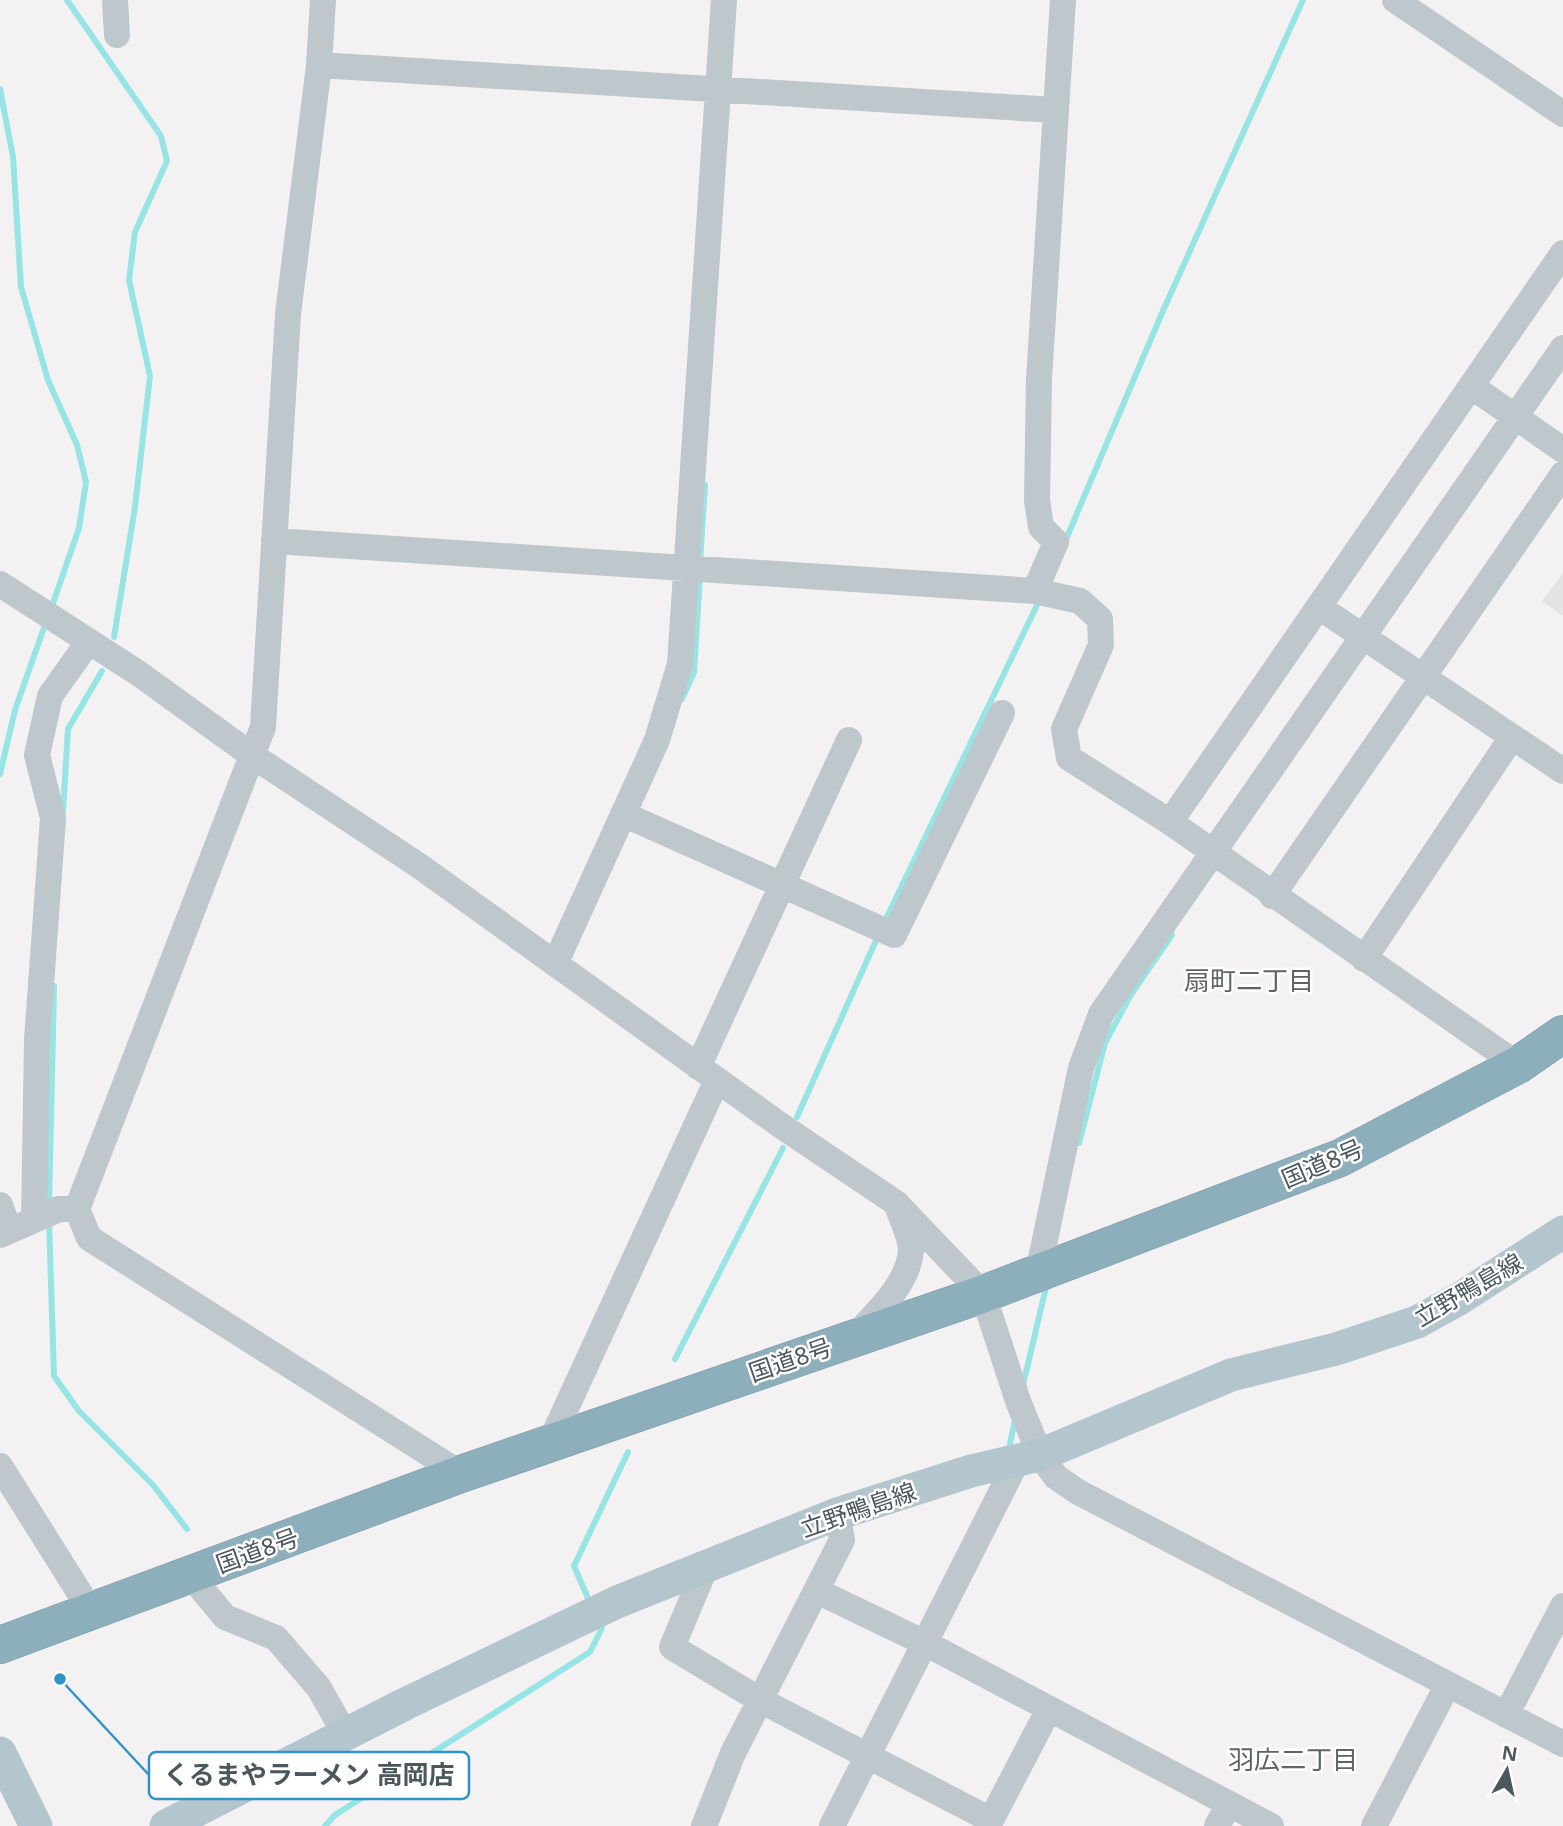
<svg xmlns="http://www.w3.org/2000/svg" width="1563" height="1826" font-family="'Noto Sans','Noto Sans JP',sans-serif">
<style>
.education{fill:#e4e2e3}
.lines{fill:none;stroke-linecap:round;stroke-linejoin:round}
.stream{stroke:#95e5e4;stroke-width:6}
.highway-casing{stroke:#7899a7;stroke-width:38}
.minor{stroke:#bec8cc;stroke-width:26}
.major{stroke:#b3c6cd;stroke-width:33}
.highway{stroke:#8daebb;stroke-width:37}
.labels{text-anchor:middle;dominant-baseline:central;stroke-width:5;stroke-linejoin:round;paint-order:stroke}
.street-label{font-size:24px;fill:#4a585d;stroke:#fff}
.neighbourhood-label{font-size:26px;fill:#5e6365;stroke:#fff}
.leader{fill:none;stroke:#2d94c8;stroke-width:2.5}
.callout-dot{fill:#2d94c8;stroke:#fff;stroke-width:2.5}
.callout{fill:#fff;stroke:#2d94c8;stroke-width:2.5}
.callout-label{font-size:26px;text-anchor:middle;font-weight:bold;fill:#4a585d}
</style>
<rect width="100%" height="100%" fill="#f3f1f1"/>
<path class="education" d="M1563 573V616L1542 601Z"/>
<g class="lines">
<path class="stream" d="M67 0 161 136 167 161 135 232 129 280 150 376 135 507 114 637
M0 89 13 157 21 287 48 380 77 445 86 482 79 528 51 609
M1064 544 1162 313 1303 0
M700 562 705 485
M682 699 694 672 700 576
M0 774 15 710 46 622
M63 811 68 729 102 671
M884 923 1040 599
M797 1117 878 936
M1079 1143 1105 1043 1130 996 1172 935
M49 1206 54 986
M49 1221 54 1376 79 1411 153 1485 187 1529
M675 1359 783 1148
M1023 1385 1047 1283
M1008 1453 1015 1420
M591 1605 574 1566 628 1452
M325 1826 335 1815 590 1652 602 1628 599 1621"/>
<g class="highway-casing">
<path id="highway" d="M0 1645 461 1474 983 1294 1340 1158 1518 1065 1563 1034"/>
</g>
<path class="minor" d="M115 0 117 35
M323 0 319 65 288 314 263 727 77 1209 89 1238 461 1474
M1395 0 1563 114
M319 65 1055 110
M1471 386 1563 450
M274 541 1035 591 1080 601 1100 619 1101 645 1064 729 1069 758 1170 822 1518 1065
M0 584 138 673 253 756 418 865 780 1125 896 1203 983 1294 1018 1401 1040 1455 1056 1477 1078 1492 1563 1744
M1035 591 1056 542 1041 527 1037 500 1039 379 1063 0
M1319 607 1563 771
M623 814 894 935 1002 713
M1170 822 1563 253
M1272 896 1563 474
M1364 959 1512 737
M555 964 657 740 680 664 724 0
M698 1067 849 740
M0 1205 9 1230
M34 1220 37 1040 53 818 37 755 50 696 89 641
M0 1235 59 1209H77
M1038 1273 1081 1068 1101 1014 1563 348
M854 1337C875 1314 909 1284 911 1250 911 1238 902 1220 898 1208
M550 1443 717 1080
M0 1466 91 1611
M707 1564 672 1647 760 1700 991 1820 1049 1709
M190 1575 225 1617 276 1638 319 1688 346 1736
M817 1591 925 1643 1271 1826
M1506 1715 1563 1606
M704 1826 733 1753 842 1540 837 1514
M832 1826 1016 1463
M1217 1826 1229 1804
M1374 1826 1447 1686"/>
<path class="major" d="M0 1753 36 1826
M166 1826 405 1704 617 1602 837 1514 971 1471 1040 1455 1231 1375 1336 1349 1417 1322 1459 1299 1563 1232"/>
<use href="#highway" class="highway"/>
</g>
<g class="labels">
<g class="street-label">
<text transform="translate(1322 1163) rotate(-23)">国道8号</text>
<text transform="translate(1468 1289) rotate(-30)">立野鴨島線</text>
<text transform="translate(790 1359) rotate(-19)">国道8号</text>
<text transform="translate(858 1509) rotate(-19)">立野鴨島線</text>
<text transform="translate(257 1550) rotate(-20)">国道8号</text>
</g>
<g class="neighbourhood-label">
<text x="1249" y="980">扇町二丁目</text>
<text x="1293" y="1759">羽広二丁目</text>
</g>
</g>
<path class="leader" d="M60 1679L149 1775"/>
<circle class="callout-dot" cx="60" cy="1679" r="7"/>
<rect class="callout" x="149" y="1752" width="320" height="47" rx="7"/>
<g class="callout-label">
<text x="309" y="1784">くるまやラーメン 高岡店</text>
</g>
<g transform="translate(1507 1770) rotate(9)" stroke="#ffffff" stroke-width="5" paint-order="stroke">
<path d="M0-5L12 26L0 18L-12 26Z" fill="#4a585d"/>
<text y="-10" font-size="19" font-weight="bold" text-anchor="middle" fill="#4a585d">N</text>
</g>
</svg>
